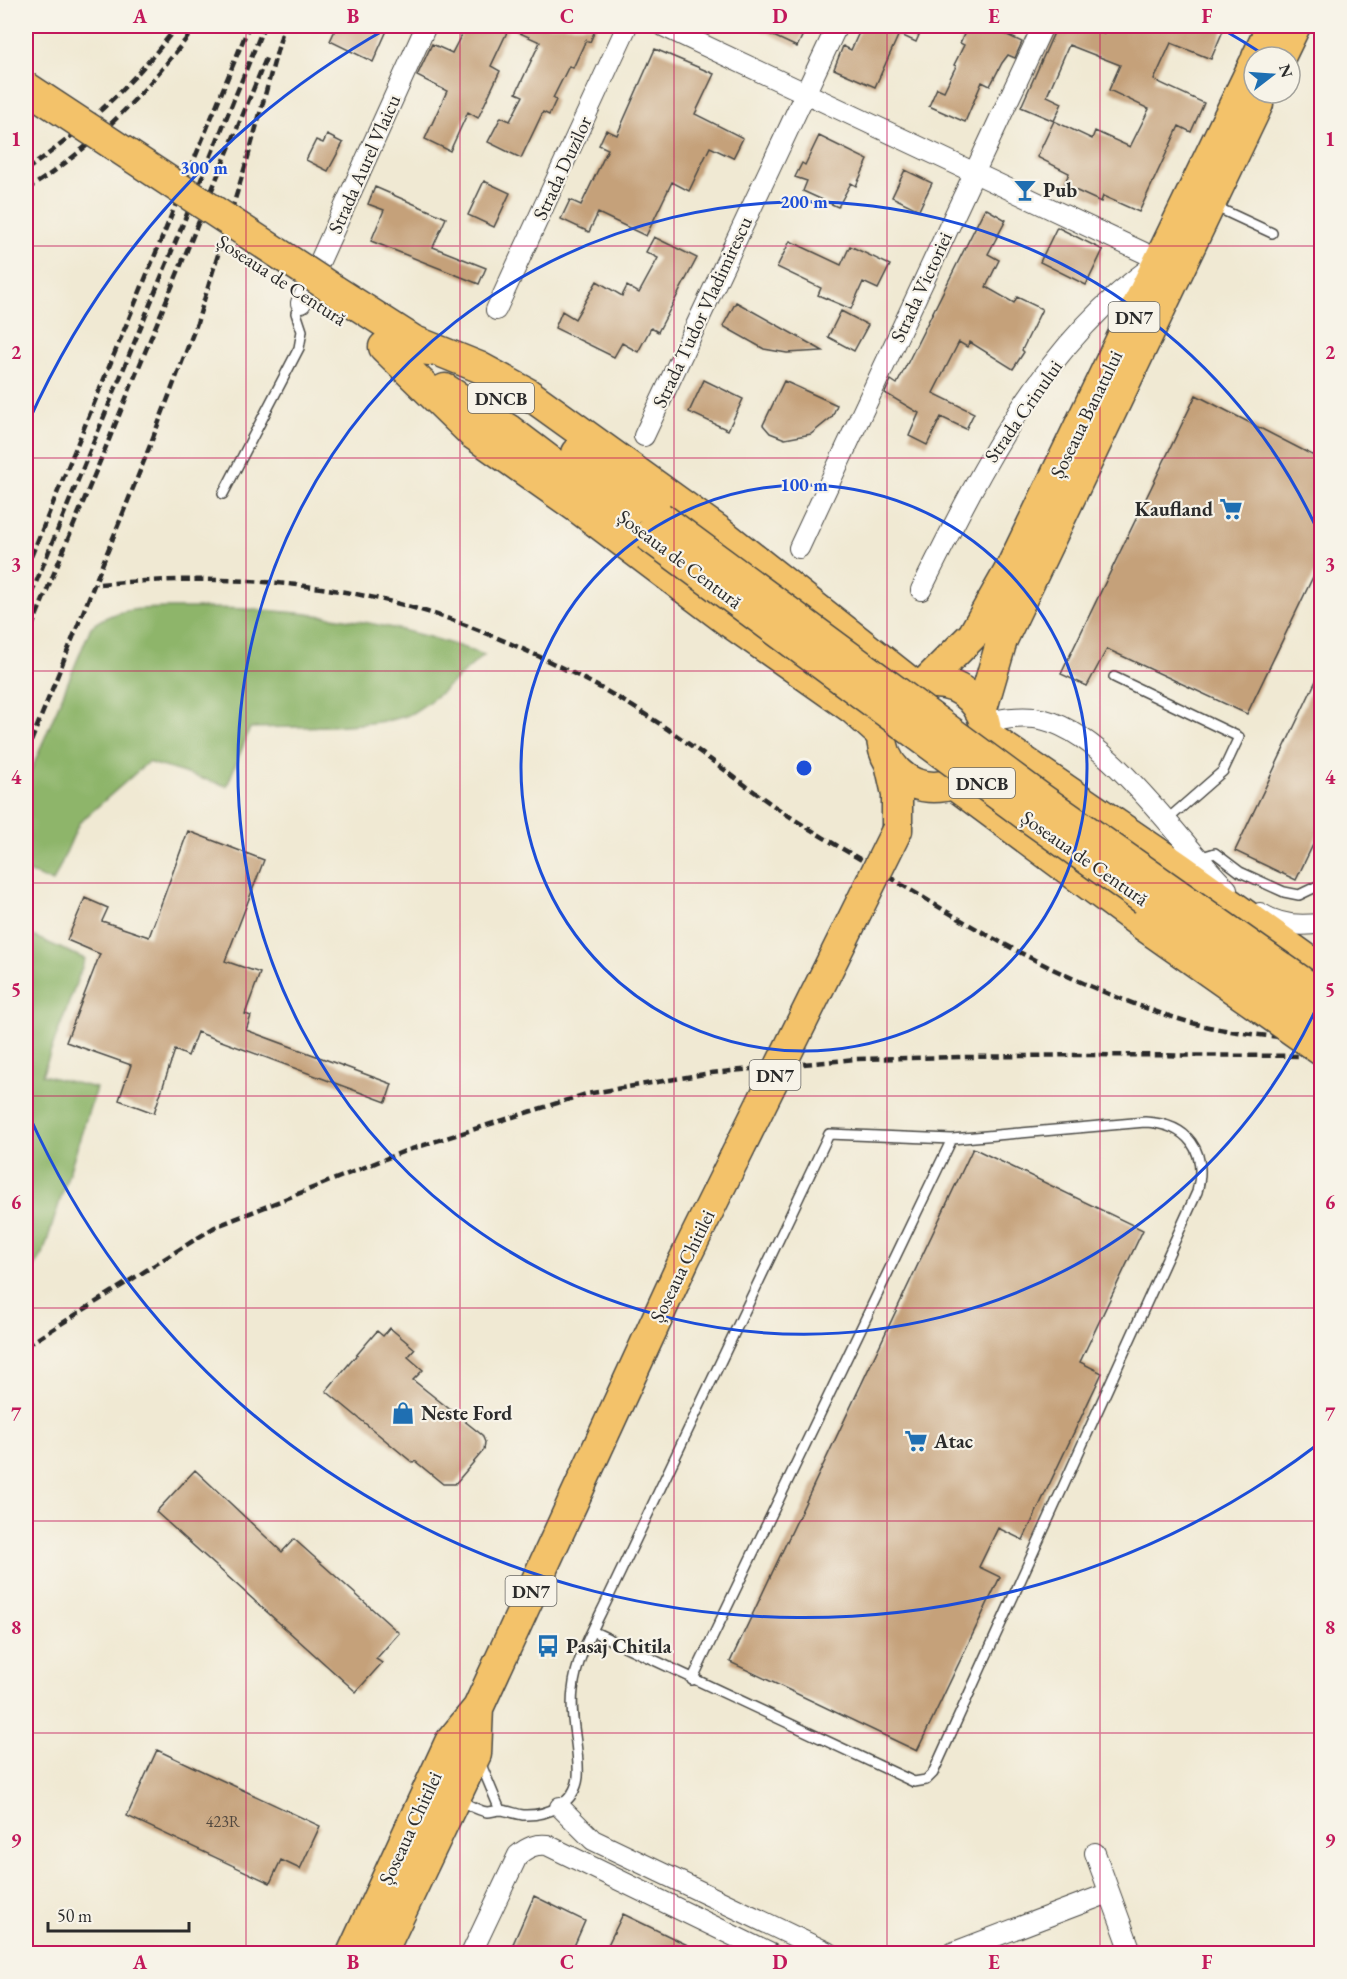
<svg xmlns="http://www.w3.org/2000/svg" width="1347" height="1979" font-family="'EB Garamond',serif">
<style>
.forest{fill:#8eb56a;stroke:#5c704a;stroke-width:1.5}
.building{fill:#c5a17a;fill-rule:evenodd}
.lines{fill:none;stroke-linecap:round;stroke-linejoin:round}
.lane-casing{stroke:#494844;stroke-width:12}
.street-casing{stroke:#494844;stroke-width:22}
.primary-casing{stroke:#494844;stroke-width:33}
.lane{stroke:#fff;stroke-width:9}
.street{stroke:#fff;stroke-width:20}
.primary{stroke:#f3c26a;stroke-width:30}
.rail{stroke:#2b2b2b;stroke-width:4.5;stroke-dasharray:9 4.5;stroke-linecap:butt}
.primary-bridge-casing{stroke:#494844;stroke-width:33;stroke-linecap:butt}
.primary-bridge{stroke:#f3c26a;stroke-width:30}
.grid{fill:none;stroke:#c2185b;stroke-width:1.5;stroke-opacity:0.55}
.ring{fill:none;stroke:#1d4ed8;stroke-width:3}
.labels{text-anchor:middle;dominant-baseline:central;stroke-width:4.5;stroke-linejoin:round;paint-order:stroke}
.number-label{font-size:16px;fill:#52483f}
.shield{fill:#f7f3e8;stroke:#686764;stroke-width:1.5}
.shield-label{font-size:18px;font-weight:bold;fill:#2b2b2b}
.street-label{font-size:20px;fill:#2b2b2b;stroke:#f7f3e8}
.poi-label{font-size:20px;font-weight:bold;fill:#2b2b2b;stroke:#f7f3e8;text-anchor:start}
.centre{fill:#1d4ed8;stroke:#f7f3e8;stroke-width:3}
.ring-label{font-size:18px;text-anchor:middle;font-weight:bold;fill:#1d4ed8;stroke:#f7f3e8;stroke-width:4.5;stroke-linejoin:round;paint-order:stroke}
.neatline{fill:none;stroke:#c2185b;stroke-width:2}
.grid-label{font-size:20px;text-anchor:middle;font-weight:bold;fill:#c2185b}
</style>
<rect width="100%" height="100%" fill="#f7f3e8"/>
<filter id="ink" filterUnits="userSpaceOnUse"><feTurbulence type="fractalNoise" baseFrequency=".0167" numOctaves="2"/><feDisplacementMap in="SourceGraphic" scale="12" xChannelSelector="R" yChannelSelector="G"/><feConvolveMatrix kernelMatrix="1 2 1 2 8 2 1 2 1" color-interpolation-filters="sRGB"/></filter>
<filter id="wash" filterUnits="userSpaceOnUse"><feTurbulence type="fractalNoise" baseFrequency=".008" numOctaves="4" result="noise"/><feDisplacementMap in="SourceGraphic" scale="24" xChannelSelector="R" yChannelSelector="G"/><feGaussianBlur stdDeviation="1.35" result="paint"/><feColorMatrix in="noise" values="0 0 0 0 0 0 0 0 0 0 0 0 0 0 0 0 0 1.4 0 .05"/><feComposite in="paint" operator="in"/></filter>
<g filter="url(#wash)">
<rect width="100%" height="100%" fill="#f0e9d3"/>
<path class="forest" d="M207 608C302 609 395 621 484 655 461 674 438 698 412 713 386 728 284 727 250 728L227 786 148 762 79 823 53 882 26 871V783L91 627C120 602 170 609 207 608Z
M26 933 85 959 42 1075 96 1088 43 1254 26 1280Z"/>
<g id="blocks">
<path class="building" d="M337 26H389L373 62 330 41Z
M466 26H597L590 42 586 40 573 68 569 66 553 98 556 100 549 115 543 112 521 158 488 142 501 117 510 121 523 96 516 93 540 42 509 28 491 66 500 71 478 118 468 112 450 151 425 139 447 91 417 76 432 44 452 53Z
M752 26H807L797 47Z
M862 26H923L916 42 899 34 875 87 834 69 843 46 851 50Z
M968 26H988L1022 42 1015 58 1008 55 1002 63 990 86 982 82 965 122 929 106 937 88 944 91 956 66 954 65 964 45 960 43Z
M1057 26H1086L1104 34 1108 26H1225L1211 59 1171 43 1154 80 1204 103 1191 132 1179 126 1139 212 1103 196 1101 202 1064 185 1069 173 1037 157 1054 121 1021 107ZM1069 45 1120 65 1109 90 1149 109 1130 147 1095 131 1092 139 1054 121 1062 103 1047 96Z
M655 49 714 74 695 114 743 138 733 158 710 147 689 191 672 182 646 236 598 213 589 232 561 219 570 200 581 205 608 149 599 145 606 130 617 135Z
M327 135 343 143 328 171 306 160 316 140 323 143Z
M819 136 868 160 856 186 851 183 838 207 803 191 807 181 795 177 802 163 805 165Z
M905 170 932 183 919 210 892 197Z
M484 181 510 193 494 227 468 215Z
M375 187 446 218 433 247 486 268 479 284 371 241 384 210 368 204Z
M985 208 1006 220 988 254 999 260 986 287 1014 303 1017 297 1042 309 1022 350 1024 352 1013 369 970 342 967 347 959 342 933 393 974 413 966 429 941 417 927 445 909 436 919 413 885 393 891 380 897 384Z
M1057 227 1103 250 1086 285 1040 262Z
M654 237 697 258 658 332 651 328 638 352 622 343 614 357 555 328 562 311 575 319 597 281 622 296 627 286 639 293 658 258 646 252Z
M790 241 841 265 850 246 890 265 878 289 863 282 851 309 818 295 821 288 777 267Z
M736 302 823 351 787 353 764 349 723 326Z
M841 311 868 325 854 351 828 337Z
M704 380 743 399 728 430 689 412Z
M784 381 837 405 832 417 811 434 785 439 770 433 763 425Z
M1196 395 1322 460V558L1247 714 1107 649 1087 686 1061 674Z
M1322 668V826L1296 880 1235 851Z
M188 831 264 860 225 961 260 973 245 1014 251 1016 246 1030 392 1084 386 1102 197 1032 188 1056 175 1050 154 1113 119 1100 131 1065 66 1042 100 954 67 940 85 898 108 908 102 921 149 937Z
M973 1148 1143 1230 1080 1362 1102 1373 1023 1540 998 1528 979 1567 1000 1577 917 1751 730 1662Z
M390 1328 415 1349 408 1357 423 1370 413 1380 482 1435 485 1442 484 1450 455 1484H443L415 1461 413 1463 326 1391 377 1331 383 1336Z
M195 1470 282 1552 294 1539 399 1633 376 1659 382 1663 356 1692 156 1512Z
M157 1750 320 1826 300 1869 281 1860 270 1883 127 1816Z
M534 1896 585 1921 571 1953H509Z
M623 1914 704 1953H604Z"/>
</g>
</g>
<g filter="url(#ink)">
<use href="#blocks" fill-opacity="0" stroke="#494844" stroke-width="1.5"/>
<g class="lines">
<g class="lane-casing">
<path id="lane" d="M1214 206 1272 233
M223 494 299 348 302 331 296 313 301 303
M1114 677 1239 737 1223 771 1168 819
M1199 858 1215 853 1240 872 1284 892 1299 895 1322 884
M692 1680 952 1139
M480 1762 500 1810
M458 1800C466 1803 478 1811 487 1812 492 1812 497 1810 501 1810 509 1811 516 1814 523 1815 547 1816 575 1804 578 1777 580 1748 569 1719 573 1690 576 1657 595 1626 609 1596L829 1134 952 1139 1145 1122C1188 1124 1208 1151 1197 1192L933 1773 926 1780 914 1782 592 1631"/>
</g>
<g class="street-casing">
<path id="street" d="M663 26 1170 265
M301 303 426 26
M496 310 627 26
M644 436 837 26
M799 548 1043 26
M921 590C980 472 1042 344 1154 265
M985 723C1002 719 1017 716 1035 718 1105 727 1178 842 1227 889
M1260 913C1279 925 1300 927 1322 923
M560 1807 593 1840 831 1954
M1095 1853 1132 1954
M471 1954 518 1855C528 1847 535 1844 547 1845L771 1954
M949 1954 1109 1893"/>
</g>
<g class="primary-casing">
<path id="primary" d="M1257 57 1272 26
M1280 57 1295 26
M334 290 428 350
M412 340 479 367 527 393 720 532 915 686
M384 347 473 434 578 508 728 621 853 709 882 735
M445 389 509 430 625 518
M576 453 660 517
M882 735a52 52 0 1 1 104 0a52 52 0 1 1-104 0Z
M925 683 973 635 1011 568 1254 64
M981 712 1002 640 1258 104
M986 735 1180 868 1322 970
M890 763 897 794V830
M953 784 1143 925
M352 1954 450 1742 478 1708 684 1260 734 1159
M381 1954 476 1754 478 1708"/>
</g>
<use href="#lane" class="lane"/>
<use href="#street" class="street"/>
<use href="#primary" class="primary"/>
<path class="rail" d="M26 170C84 130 135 82 177 26
M26 190C94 148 148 90 196 26
M26 569 249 26
M100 584C234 573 362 581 488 634 548 659 606 688 660 724 699 750 736 779 774 806 809 830 847 851 883 873 980 933 1078 990 1189 1022 1232 1034 1277 1037 1322 1040
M26 607 264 26
M26 641 267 56
M26 754 144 461 197 323 248 157 284 26
M26 1346 215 1227 405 1151 586 1094 711 1073 856 1059 1078 1055 1322 1056"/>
<g class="primary-bridge-casing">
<path id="primary-bridge" d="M26 87 334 290
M660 517 1042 799 1322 996
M647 535 1031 819 1322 1026
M1143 925 1322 1051
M734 1159 897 830"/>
</g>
<use href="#primary-bridge" class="primary-bridge"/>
</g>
</g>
<path class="grid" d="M246 26V1954M460 26V1954M674 26V1954M887 26V1954M1100 26V1954M26 246H1322M26 458H1322M26 671H1322M26 883H1322M26 1096H1322M26 1308H1322M26 1521H1322M26 1733H1322"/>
<g class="ring">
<circle cx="804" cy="768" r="283"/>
<path d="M1321 998A566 566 0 1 1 1321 538"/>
<path d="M1321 1442A849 849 0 0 1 28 1113M28 423A849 849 0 0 1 386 29M1222 29A849 849 0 0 1 1266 56"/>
</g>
<defs>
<g id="bar-bare" transform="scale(1.8)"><path d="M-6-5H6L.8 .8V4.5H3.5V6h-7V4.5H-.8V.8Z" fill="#1f6fb2" stroke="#f7f3e8" stroke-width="2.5" paint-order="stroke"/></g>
<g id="supermarket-bare" transform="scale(1.8)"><path d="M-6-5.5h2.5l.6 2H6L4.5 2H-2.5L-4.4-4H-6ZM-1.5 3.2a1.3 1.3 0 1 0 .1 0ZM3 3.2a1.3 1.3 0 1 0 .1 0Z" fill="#1f6fb2" stroke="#f7f3e8" stroke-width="2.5" paint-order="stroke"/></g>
<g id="shop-bare" transform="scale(1.8)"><path d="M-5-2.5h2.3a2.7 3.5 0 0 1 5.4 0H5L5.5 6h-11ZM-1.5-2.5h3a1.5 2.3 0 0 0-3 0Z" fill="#1f6fb2" stroke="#f7f3e8" stroke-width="2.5" paint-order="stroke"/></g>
<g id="bus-bare" transform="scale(1.8)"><path d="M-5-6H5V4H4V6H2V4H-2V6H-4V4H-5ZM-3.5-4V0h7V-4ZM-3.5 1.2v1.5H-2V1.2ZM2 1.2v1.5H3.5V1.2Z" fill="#1f6fb2" stroke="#f7f3e8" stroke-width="2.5" paint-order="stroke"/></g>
</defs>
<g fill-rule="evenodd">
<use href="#bar-bare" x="1025" y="190"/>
<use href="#supermarket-bare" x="1231" y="509"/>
<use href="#shop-bare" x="403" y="1413"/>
<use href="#supermarket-bare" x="916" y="1441"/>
<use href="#bus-bare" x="548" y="1646"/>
</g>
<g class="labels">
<g class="number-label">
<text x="223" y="1821">423R</text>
</g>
<g class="shield">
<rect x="1108.5" y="302" width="51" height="30" rx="4.5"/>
<rect x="468" y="383" width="66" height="30" rx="4.5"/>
<rect x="949" y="768" width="66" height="30" rx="4.5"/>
<rect x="749.5" y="1060" width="51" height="30" rx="4.5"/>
<rect x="505.5" y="1576" width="51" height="30" rx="4.5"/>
</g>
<g class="shield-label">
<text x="1134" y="317">DN7</text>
<text x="501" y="398">DNCB</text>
<text x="982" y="783">DNCB</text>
<text x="775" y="1075">DN7</text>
<text x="531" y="1591">DN7</text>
</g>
<g class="street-label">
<text transform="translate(364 164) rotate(-66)">Strada Aurel Vlaicu</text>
<text transform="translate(562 168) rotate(-65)">Strada Duzilor</text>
<text transform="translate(282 280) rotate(33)">Șoseaua de Centură</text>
<text transform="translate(921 287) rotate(-65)">Strada Victoriei</text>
<text transform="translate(702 312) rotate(-65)">Strada Tudor Vladimirescu</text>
<text transform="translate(1023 411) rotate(-55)">Strada Crinului</text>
<text transform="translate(1086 414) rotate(-64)">Șoseaua Banatului</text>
<text transform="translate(680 559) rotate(37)">Șoseaua de Centură</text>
<text transform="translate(1085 858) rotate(35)">Șoseaua de Centură</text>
<text transform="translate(682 1266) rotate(-64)">Șoseaua Chitilei</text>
<text transform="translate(410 1828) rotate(-65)">Șoseaua Chitilei</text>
</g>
<g class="poi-label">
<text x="1043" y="190">Pub</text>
<text x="1213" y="509" text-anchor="end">Kaufland</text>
<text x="421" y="1413">Neste Ford</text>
<text x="934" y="1441">Atac</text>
<text x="566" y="1646">Pasaj Chitila</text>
</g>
</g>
<circle cx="804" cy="768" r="9" class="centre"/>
<g class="ring-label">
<text x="204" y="174">300 m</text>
<text x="804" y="208">200 m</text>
<text x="804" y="491">100 m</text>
</g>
<rect width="1347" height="1979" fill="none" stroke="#f7f3e8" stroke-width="66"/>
<g transform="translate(1272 75) rotate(73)"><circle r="28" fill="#f7f3e8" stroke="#a5a39c" stroke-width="1.5"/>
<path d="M0-4.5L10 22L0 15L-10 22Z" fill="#1f6fb2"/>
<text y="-9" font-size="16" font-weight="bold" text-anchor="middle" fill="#2b2b2b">N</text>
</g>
<path d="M48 1922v9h141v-9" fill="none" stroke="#2b2b2b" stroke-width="3"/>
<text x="57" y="1922" font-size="18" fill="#2b2b2b" stroke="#f7f3e8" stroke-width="4.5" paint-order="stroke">50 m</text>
<rect x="33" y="33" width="1281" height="1913" class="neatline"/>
<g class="grid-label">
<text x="140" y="23">A</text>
<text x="353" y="23">B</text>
<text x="567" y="23">C</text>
<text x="780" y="23">D</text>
<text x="994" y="23">E</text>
<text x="1207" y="23">F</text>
<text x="16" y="146">1</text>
<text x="1330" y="146">1</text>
<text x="16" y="359">2</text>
<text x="1330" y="359">2</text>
<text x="16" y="571">3</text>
<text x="1330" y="571">3</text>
<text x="16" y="784">4</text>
<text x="1330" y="784">4</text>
<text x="16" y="996">5</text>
<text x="1330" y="996">5</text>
<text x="16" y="1209">6</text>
<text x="1330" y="1209">6</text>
<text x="16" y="1421">7</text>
<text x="1330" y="1421">7</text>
<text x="16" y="1634">8</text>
<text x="1330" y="1634">8</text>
<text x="16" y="1847">9</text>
<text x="1330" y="1847">9</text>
<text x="140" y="1969">A</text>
<text x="353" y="1969">B</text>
<text x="567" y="1969">C</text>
<text x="780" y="1969">D</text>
<text x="994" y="1969">E</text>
<text x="1207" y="1969">F</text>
</g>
</svg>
